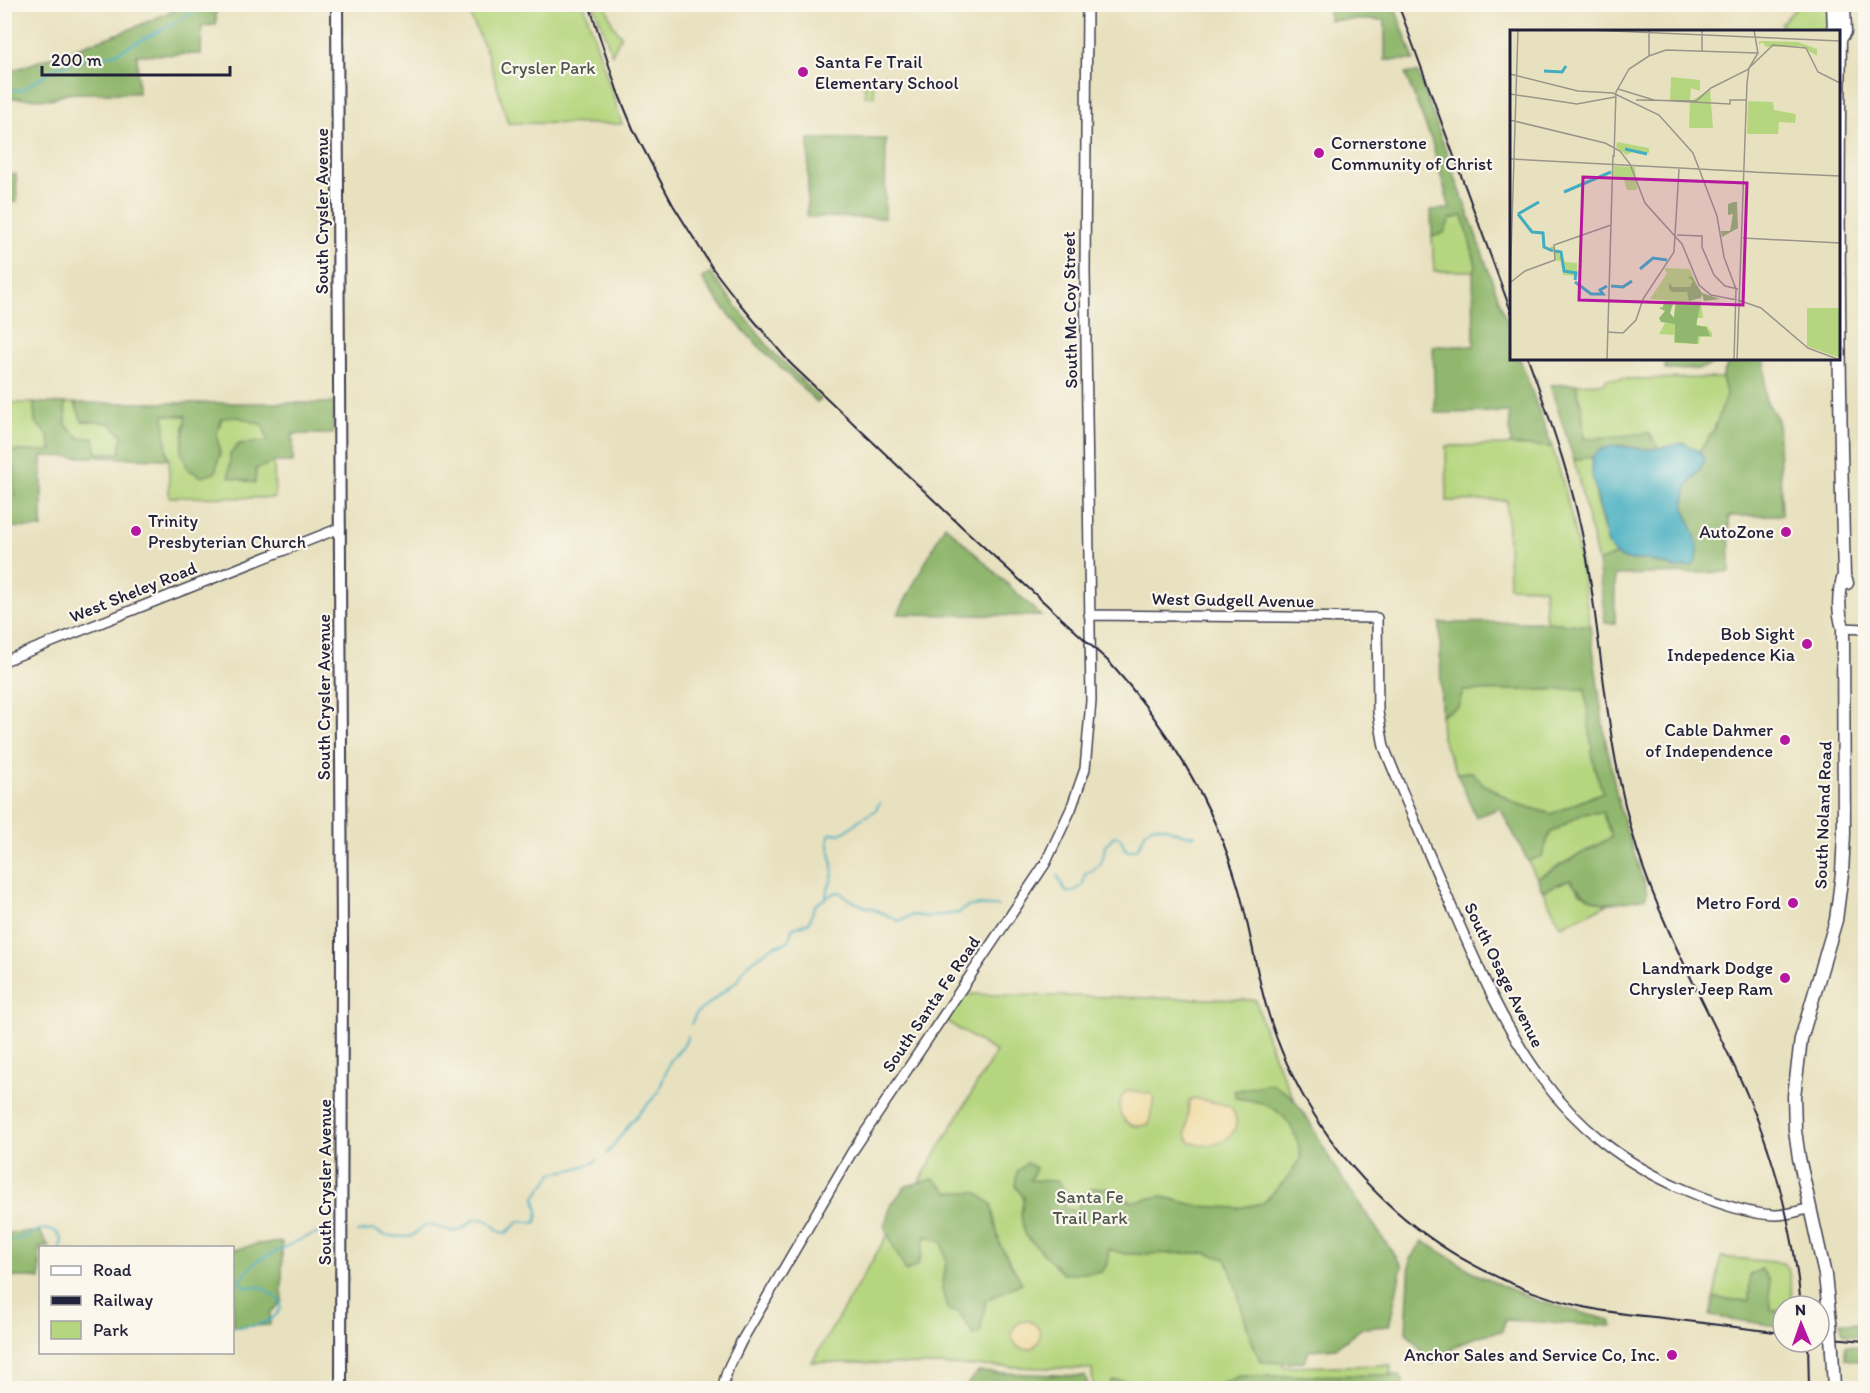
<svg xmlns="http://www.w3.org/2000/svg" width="1870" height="1393" font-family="Itim,sans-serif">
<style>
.green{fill:#b5d67e;stroke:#6c7c5c;stroke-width:1.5}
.forest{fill:#90b76d;stroke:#596c54;stroke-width:1.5}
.sand{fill:#eeda9e;stroke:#887e6c;stroke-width:1.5}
.water{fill:#42adc1;stroke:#32687e;stroke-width:1.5}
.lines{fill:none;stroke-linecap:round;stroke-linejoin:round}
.stream{stroke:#42adc1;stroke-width:2}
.tertiary-casing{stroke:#403f4f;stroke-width:12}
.secondary-casing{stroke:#403f4f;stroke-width:14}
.primary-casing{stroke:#403f4f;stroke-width:15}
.tertiary{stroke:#fff;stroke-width:9}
.secondary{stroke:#fff;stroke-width:10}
.primary{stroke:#fff;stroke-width:12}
.rail{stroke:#22223b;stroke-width:2}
.primary-bridge-casing{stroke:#403f4f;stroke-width:15;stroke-linecap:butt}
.primary-bridge{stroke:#fff;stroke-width:12}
.poi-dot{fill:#b5179e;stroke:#fbf7ec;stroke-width:2}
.labels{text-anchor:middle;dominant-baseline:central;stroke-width:4.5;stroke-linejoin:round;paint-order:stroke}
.poi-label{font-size:18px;fill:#22223b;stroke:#fbf7ec;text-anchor:end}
.park-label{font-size:18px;fill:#4e584f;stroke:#fbf7ec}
.street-label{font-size:18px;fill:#22223b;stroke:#fbf7ec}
.inset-river{fill:none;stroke:#42adc1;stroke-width:3}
.inset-road{fill:none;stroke:#99958a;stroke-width:1.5}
.view{fill:#b5179e;fill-opacity:0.15;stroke:#b5179e;stroke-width:3}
.inset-edge{fill:none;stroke:#22223b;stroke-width:3}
</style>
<rect width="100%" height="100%" fill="#fbf7ec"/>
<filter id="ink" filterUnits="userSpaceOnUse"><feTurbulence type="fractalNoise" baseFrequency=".0167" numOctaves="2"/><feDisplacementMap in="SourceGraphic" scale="12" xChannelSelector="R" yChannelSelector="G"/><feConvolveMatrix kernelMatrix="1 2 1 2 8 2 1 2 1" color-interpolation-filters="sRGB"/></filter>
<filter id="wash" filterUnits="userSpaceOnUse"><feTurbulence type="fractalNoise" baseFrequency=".008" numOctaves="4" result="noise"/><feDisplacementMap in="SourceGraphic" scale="24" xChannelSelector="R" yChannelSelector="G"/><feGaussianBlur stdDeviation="1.35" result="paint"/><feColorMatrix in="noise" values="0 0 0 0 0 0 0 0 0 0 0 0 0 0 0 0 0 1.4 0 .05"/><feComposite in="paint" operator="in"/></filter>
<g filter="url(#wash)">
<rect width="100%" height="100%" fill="#e8e1bf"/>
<path class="green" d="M458 5H584L622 124 508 123 488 55 469 13Z
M594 5H606L613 25 621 36 612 54Z
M1799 5H1829L1828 28 1824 30 1783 31 1781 24Z
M864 80H873L874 96H865Z
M1463 215 1476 265 1473 271H1434L1432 237 1444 232 1450 219Z
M1722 378 1727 395 1713 432 1699 451 1684 443 1659 449 1649 433 1584 440 1582 410 1576 384 1604 383 1607 379Z
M5 403H34L35 422 48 435 52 452 5 451Z
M65 403H75L82 421 110 423 122 435 120 453H96L66 425Z
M163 415 187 416 183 429 220 455 217 433 222 417H239L263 425 268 441 256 469 274 462 275 498 169 497V459L167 455Z
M1511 445 1552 447C1572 505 1581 565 1590 626L1546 622 1544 588 1509 587 1507 500 1447 501 1446 446Z
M1592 457C1592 483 1601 534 1615 555L1598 562 1574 460Z
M5 465 15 467 14 499 5 515Z
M1586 689 1594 767 1603 792 1552 814 1515 803 1481 783 1472 772 1457 773 1442 738 1441 715 1458 706 1463 691Z
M1602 812 1612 837 1537 878 1528 861 1542 855 1550 833 1582 814Z
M1570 879 1580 893 1607 905 1561 926 1543 891Z
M962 994 1256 1000C1269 1054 1295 1105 1324 1152L1246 1246 1284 1367 1391 1365 1390 1388H1093L1092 1369 812 1362 996 1052 944 1020Z
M1721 1257 1784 1263 1788 1268 1794 1306H1783V1312L1771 1311 1769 1279 1750 1275V1301L1714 1298Z"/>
<path class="forest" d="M186 5H216V25L202 26 201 54 137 55 138 93H77L63 94 53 99 5 98V73L126 31Z
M1330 5H1394L1414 60H1385V20H1329Z
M1405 73H1418L1511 333 1512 358 1520 359 1552 447 1511 445 1509 412 1435 413 1433 346H1474L1473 271 1476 265 1463 216 1450 219 1444 233 1432 237 1431 210 1450 209 1432 142Z
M809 139H886L885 218 807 217Z
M5 174H16L17 202H5Z
M710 273 772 351 821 399 817 402C777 363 733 326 702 278Z
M1665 359V358L1718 359C1707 373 1682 369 1665 369Z
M1728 359H1765V399L1778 420 1782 515 1729 516 1730 572 1615 575V623H1605L1598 562 1615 555 1628 560H1648L1676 568 1689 520 1684 506 1686 489 1700 470 1705 460 1699 451 1713 432 1727 395 1722 378 1727 365Z
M1576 384 1582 410 1584 439 1649 433 1659 449 1646 450 1618 445 1599 450 1592 457 1574 460 1550 385Z
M34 403H65L66 425 79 438H94L97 453H120L122 435 110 423 82 421 75 403H334L333 434H293V462H274L256 469 255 483 229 477 230 454 239 444 268 441 263 425 239 417 222 418 217 433 220 455 215 473 202 477 188 469 181 451 186 416 164 415 167 455 169 459 42 456V528L5 527V515L14 499 15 467 5 465V451H52L48 435 35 422Z
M945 525 1041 616 898 614Z
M1546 622 1590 626 1604 732 1619 806 1647 893 1645 898C1611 905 1593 910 1570 879L1543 891 1537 878 1612 837 1602 812 1582 814 1550 833 1542 856 1528 861 1500 808 1476 817 1457 773 1472 772 1482 783 1515 803 1551 814 1603 792 1594 767 1585 689 1463 691 1458 707 1441 715 1440 623Z
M1271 1083 1291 1096 1309 1121 1335 1168 1402 1266 1389 1326 1362 1328 1336 1348 1310 1350 1304 1361 1288 1363 1261 1362C1244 1329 1240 1292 1226 1259L1206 1253 1124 1254 1109 1249 1107 1264 1102 1272 1063 1274 1024 1234 1021 1214 1024 1198 1015 1186 1017 1172 1027 1163 1036 1168 1030 1180 1057 1181 1067 1193 1064 1208 1076 1211 1084 1195 1093 1188H1107L1132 1202 1160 1196 1198 1206 1238 1208 1263 1203 1288 1177 1301 1157C1294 1117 1275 1102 1236 1098L1234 1091Z
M934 1179 948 1192H976L991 1204 1000 1245 1022 1283 986 1300 980 1333 973 1335 960 1313 948 1310 942 1290 946 1261 942 1242 926 1236 918 1265 906 1271 894 1248 884 1226 891 1205 906 1186Z
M40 1232 49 1247 40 1248V1279L31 1277H5V1233Z
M1423 1241 1480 1276 1540 1302 1610 1320 1612 1326 1505 1320 1502 1331C1472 1336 1456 1343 1433 1364L1406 1332 1410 1259Z
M282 1242V1302L270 1313V1325L233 1327V1250L258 1244Z
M1761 1269 1769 1279 1771 1310 1783 1312V1327L1710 1316 1714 1298 1749 1301 1750 1275Z
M1840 1322 1865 1324V1338L1844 1335Z
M1845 1346 1865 1347V1362L1845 1359Z
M978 1372 1085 1376 1089 1388H968V1383Z
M1398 1375 1403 1380 1402 1388H1108L1112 1380 1217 1386 1239 1376Z"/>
<path class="sand" d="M1126 1091 1152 1094 1154 1098 1149 1124C1126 1133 1110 1110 1126 1091Z
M1194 1098 1230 1106C1250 1133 1215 1153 1190 1142L1186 1135 1189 1101Z
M1012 1335a14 14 0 1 1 28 0a14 14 0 1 1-28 0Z"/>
<path class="water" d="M1684 443 1699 451 1705 459C1701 470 1688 481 1686 491 1677 518 1710 542 1693 566L1676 568 1648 560H1628L1615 555 1608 545 1592 475V457C1611 437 1629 451 1651 449 1662 449 1673 444 1684 443Z"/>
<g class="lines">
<path class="stream" d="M4 90H22L58 66 114 54 173 24 207 4
M1057 875C1066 889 1062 901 1083 885L1085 874C1102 866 1103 862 1105 846L1114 836 1120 837 1125 849 1128 851 1138 848 1146 831 1151 827C1171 824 1178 838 1195 835
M826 896C828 887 833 879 833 871 833 858 827 848 829 835L832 833 840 834 846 831 859 820 875 811 880 803
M691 1024 696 1014 738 980 746 966 773 946 783 944 789 940 792 929 809 922 815 905 834 893 840 892C855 907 881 909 898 921L913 915 927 917 959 913C969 901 984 907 998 906
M607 1154 631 1122 658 1093 670 1061 684 1045 688 1036
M357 1232 373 1230 387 1236 406 1237 412 1236 425 1225C436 1224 446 1233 457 1231 468 1229 470 1217 482 1219 493 1220 495 1233 506 1233L520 1221 536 1223 538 1213 535 1197 553 1173 574 1169 593 1163 597 1160
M4 1242 26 1237 34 1232 43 1229 55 1231 62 1239 60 1248
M232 1327C250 1327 273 1325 281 1308L280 1301 262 1287H247L241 1284 240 1279C246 1274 250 1267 256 1262 260 1258 264 1257 269 1255 288 1246 305 1235 327 1231"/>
</g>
</g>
<g filter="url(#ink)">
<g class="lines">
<g class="tertiary-casing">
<path id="tertiary" d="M1089 615 1377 618 1378 712 1384 747C1406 802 1430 856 1453 910 1508 1036 1553 1135 1688 1191 1714 1202 1746 1214 1775 1215 1787 1215 1799 1211 1811 1208
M1843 628 1866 629
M4 661 340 528
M723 1388C726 1368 733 1360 741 1342L852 1152 1045 864 1071 809 1085 769 1091 701 1085 269 1087 4"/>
</g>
<g class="secondary-casing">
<path id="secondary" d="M337 4 342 940 341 1388"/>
</g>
<g class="primary-casing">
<path id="primary" d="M1833 4 1834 32
M1844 4 1845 32 1840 39C1837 218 1839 397 1844 576L1847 583
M1830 1322 1825 1275 1799 1158 1795 1130 1794 1096 1801 1039 1836 920 1842 873 1844 834 1843 628C1838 612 1838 593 1844 576
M1832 1351 1834 1388"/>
</g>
<use href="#tertiary" class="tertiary"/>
<use href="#secondary" class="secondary"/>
<use href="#primary" class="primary"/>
<path class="rail" d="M589 4 617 90 634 131 673 205 713 269 740 304 790 363 961 526 1108 661C1166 724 1214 804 1238 886 1250 927 1255 969 1267 1009 1310 1157 1430 1270 1580 1306 1607 1313 1635 1315 1663 1318 1703 1323 1743 1328 1783 1333
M1398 4 1512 314
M1528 358C1552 424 1575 490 1587 559 1603 658 1607 752 1637 849 1663 931 1707 1007 1743 1085 1774 1154 1794 1230 1801 1306
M1819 1337 1866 1341
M1808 1342 1809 1388"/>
<g class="primary-bridge-casing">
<path id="primary-bridge" d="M1830 1322 1832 1351"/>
</g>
<use href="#primary-bridge" class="primary-bridge"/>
</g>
</g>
<g class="poi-dot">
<circle cx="803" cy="72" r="6"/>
<circle cx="1319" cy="153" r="6"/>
<circle cx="136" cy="531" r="6"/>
<circle cx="1786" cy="532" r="6"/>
<circle cx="1807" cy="644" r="6"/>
<circle cx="1785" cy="740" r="6"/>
<circle cx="1793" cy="903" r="6"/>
<circle cx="1785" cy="978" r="6"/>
<circle cx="1672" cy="1355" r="6"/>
</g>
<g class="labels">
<g class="poi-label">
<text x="815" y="62" text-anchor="start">Santa Fe Trail<tspan x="815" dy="21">Elementary School</tspan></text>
<text x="1331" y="143" text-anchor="start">Cornerstone<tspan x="1331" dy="21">Community of Christ</tspan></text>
<text x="148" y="521" text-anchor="start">Trinity<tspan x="148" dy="21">Presbyterian Church</tspan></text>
<text x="1774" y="532">AutoZone</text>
<text x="1795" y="634">Bob Sight<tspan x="1795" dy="21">Indepedence Kia</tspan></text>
<text x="1773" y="730">Cable Dahmer<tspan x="1773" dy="21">of Independence</tspan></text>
<text x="1781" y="903">Metro Ford</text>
<text x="1773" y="968">Landmark Dodge<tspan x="1773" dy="21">Chrysler Jeep Ram</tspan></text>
<text x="1660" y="1355">Anchor Sales and Service Co, Inc.</text>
</g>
<g class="park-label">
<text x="548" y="68">Crysler Park</text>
<text x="1090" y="1197">Santa Fe<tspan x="1090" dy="21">Trail Park</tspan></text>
</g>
<g class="street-label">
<text transform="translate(322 211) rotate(-90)">South Crysler Avenue</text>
<text transform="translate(1070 310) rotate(-91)">South Mc Coy Street</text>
<text transform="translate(133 592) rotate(-22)">West Sheley Road</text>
<text transform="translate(1233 600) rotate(1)">West Gudgell Avenue</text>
<text transform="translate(324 697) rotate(-90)">South Crysler Avenue</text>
<text transform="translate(1823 815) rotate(-88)">South Noland Road</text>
<text transform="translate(1504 975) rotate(64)">South Osage Avenue</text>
<text transform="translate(931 1004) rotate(-56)">South Santa Fe Road</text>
<text transform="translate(325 1182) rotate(-90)">South Crysler Avenue</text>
</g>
</g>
<g transform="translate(1510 30)">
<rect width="330" height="330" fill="#e8e1bf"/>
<path d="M249 11 288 12 307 19V26L291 16 256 17 252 12 249 15ZM161 47 190 50V61L181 58 180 72 200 59 203 98H179L180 72 160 71ZM238 71 263 72 264 80 286 84 285 93 269 92 268 104H237ZM107 112 139 118V123L125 121 116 125 106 117ZM104 136 125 137 127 160H117L114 150 103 146ZM43 216 55 232 67 233V246L53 245V232L45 230 43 220 36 219ZM154 238 180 239 186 253 178 261 181 271H191L193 288H187V296H197L202 303V307H190L189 314 164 313V305L149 304 155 293H164L165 271 140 269 157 243ZM297 278H330V328L297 316Z" fill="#b5d67e"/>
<path d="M224 172H227L228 198 212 207 211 201H220L223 184 218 185V174ZM181 246 192 263 210 269 194 271 192 264 191 268 179 271 177 262H162L159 259V253L163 257H180L183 251 178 247ZM154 271H164L160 283 164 288 166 272H191L186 295 196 297 200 306H188L187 314 165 312V294L151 292 149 288 155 281 149 278 153 277Z" fill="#90b76d"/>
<path class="inset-river" d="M34 41 52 42 56 36M115 119 137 124M54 162 101 142M8 184 22 202 33 203 34 217 43 221M8 184 29 172M45 221 51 222 54 241 66 243 65 250M130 239 143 228 157 230M65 252 81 264H93L90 260 97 256M101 256 113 257 122 251"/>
<path class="inset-road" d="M79 0 330 11M192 21V0M139 26 156 20 248 23M0 44 68 61 103 63 149 85 183 123 207 186 214 227 226 259 224 330M108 59 144 70 220 74V70H237M0 64 67 74 105 67M126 70 186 71 201 58 237 40 263 15 296 18 308 42 330 53M0 90 95 113 110 121 120 134 135 173 172 214 189 255 201 265 227 270M104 127 106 62 119 39 139 26V0M0 129 245 142M241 142 330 146M167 205 192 206V217L204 245 215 256 228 259M233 208 330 213M1 252 15 241 45 230 44 215 101 195M0 257 8 0M228 270 251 278 298 318 330 330M97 302 113 303 126 290 133 269 164 222 169 139M97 330 103 125M227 330 237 53 239 38 248 23 244 0"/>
<path class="view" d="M73 147 237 153 233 275 69 270Z"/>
<rect width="330" height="330" class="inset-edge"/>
</g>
<rect width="1870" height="1393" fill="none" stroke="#fbf7ec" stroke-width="24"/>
<rect x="39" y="1246" width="195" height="108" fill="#fbf7ec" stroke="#a4a2a5" stroke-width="1.5"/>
<rect x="51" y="1266" width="30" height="9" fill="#ffffff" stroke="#a4a2a5" stroke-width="1.5"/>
<text x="93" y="1276" font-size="18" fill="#22223b">Road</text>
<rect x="51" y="1296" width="30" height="9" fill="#22223b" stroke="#a4a2a5" stroke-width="1.5"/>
<text x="93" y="1306" font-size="18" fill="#22223b">Railway</text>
<rect x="51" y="1321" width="30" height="18" fill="#b5d67e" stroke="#a4a2a5" stroke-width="1.5"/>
<text x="93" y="1336" font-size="18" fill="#22223b">Park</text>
<g transform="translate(1801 1324) rotate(358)"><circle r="28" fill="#fbf7ec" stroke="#a4a2a5" stroke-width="1.5"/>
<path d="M0-4.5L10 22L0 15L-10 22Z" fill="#b5179e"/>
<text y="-9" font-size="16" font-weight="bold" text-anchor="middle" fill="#22223b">N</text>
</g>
<path d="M42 66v9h188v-9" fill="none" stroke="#22223b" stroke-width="3"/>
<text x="51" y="66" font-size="18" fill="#22223b" stroke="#fbf7ec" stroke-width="4.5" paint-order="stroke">200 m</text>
</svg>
